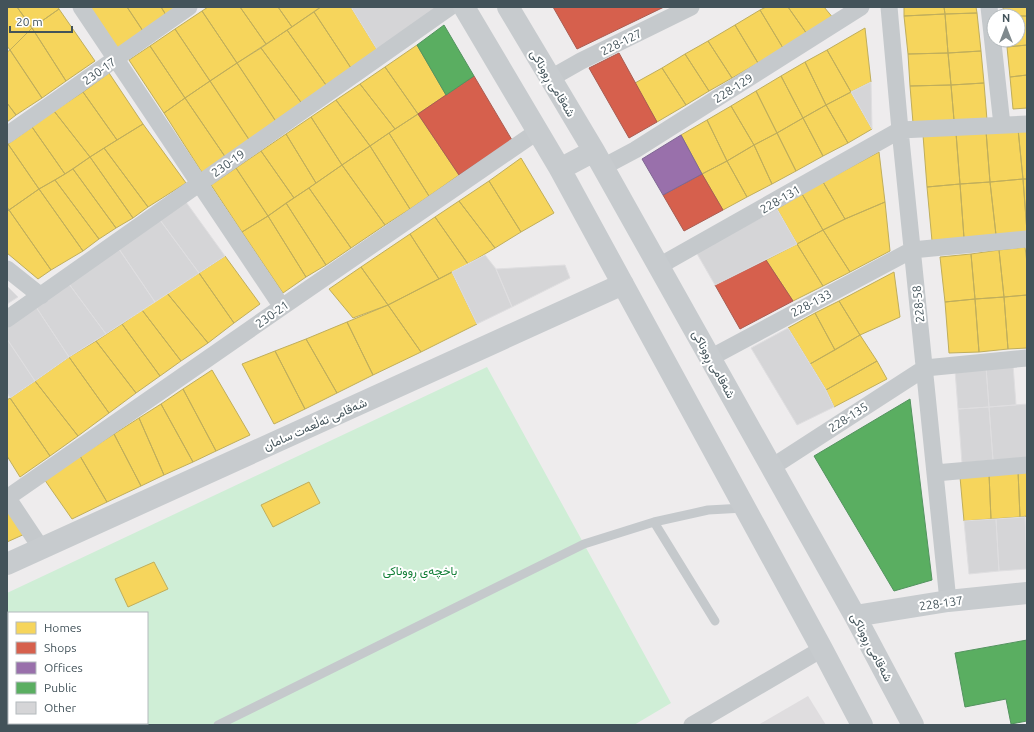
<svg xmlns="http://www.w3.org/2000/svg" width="1034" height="732" font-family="Ubuntu,Vazirmatn,sans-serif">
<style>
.education{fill:#dfdddf}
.green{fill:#cfeed6;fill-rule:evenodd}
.homes{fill:#f6d55c;stroke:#c0ae5b}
.shops{fill:#d6604d;stroke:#aa5c51}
.offices{fill:#9970ab;stroke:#7f6793}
.public{fill:#5aae61;stroke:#53935f}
.building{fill:#d5d5d7;stroke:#dfdee0}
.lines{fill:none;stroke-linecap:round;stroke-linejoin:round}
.lane{stroke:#c5c9cc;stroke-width:9}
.street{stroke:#c5c9cc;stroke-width:17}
.secondary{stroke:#c7cbce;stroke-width:22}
.labels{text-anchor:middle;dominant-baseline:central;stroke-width:4;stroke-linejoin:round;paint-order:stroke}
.street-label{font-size:12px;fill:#43535a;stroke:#fff}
.park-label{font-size:12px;fill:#117e36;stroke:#fff}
</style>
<rect width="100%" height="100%" fill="#eeeced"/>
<path class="education" d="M808 696 826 725H758Z"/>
<path class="green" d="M487 367 671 703 634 725H7V593ZM9 613H147V723H9Z"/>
<path class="homes" d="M7 7H17L32 28 10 50 7 46Z
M17 7H58L59 9 32 28Z
M90 7H127L143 31 117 50Z
M127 7H161L166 15 143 31Z
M161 7H178L166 15Z
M208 7H240L266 44 237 63 202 11Z
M240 7H278L292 27 266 44Z
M278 7H318L319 8 292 27Z
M321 7H351L378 51 351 68 314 12Z
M766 7H788L807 34 783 48 760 10Z
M788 7H824L834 19 807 34Z
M904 7H944L945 14 904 16Z
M944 7H976L977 13 945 14Z
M1003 7H1027V16H1004Z
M59 9 95 61 66 81 32 28Z
M760 10 783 48 758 63 735 25Z
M202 11 237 63 210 81 175 29Z
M314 12 351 68 326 85 287 30Z
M977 13 981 51 948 53 945 14Z
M945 14 948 53 908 54 904 16Z
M1018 16H1027V45L1007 47 1006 40H1018Z
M735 25 758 63 732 78 708 41Z
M32 28 66 81 42 98 10 50Z
M865 28 871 82 851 92 827 50Z
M175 29 210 81 185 98 150 46Z
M287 30 326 85 303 105 261 48Z
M708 41 732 78 709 91 685 54Z
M417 45 446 95 418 114 385 67Z
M1027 45V75L1010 77 1007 47Z
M150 46 185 98 164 113 129 60Z
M261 48 303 105 277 123 237 63Z
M10 50 42 98 16 115 7 103V52Z
M827 50 851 92 826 105 805 62Z
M981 51 984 83 951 85 948 53Z
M948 53 951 85 910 86 908 54Z
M685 54 709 91 686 105 662 68Z
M805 62 826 105 803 118 781 76Z
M237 63 277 123 250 141 210 81Z
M385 67 418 114 395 129 360 84Z
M662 68 686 105 657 122 635 83Z
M109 73 143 124 117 140 83 92Z
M1027 75V108L1013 109 1010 77Z
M781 76 803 118 777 133 756 91Z
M210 81 250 141 226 158 185 98Z
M984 83 987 120H954L951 85Z
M360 84 395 129 370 146 336 100Z
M951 85 954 120 913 123 910 86Z
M756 91 777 133 754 145 731 106Z
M83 92 117 140 90 157 54 111Z
M851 92 872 129 848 143 826 105Z
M185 98 226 158 203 174 164 113Z
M336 100 370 146 342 165 311 117Z
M7 103 16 115 7 122Z
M826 105 848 143 823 156 803 118Z
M731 106 754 145 727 161 707 120Z
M54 111 90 157 65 174 32 127Z
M418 114 459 175 429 196 389 133Z
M311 117 342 165 316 183 286 134Z
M803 118 823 156 796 171 777 133Z
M707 120 727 161 702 174 681 135Z
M143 124 186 183 148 207 104 148Z
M32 127 65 174 39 189 8 144Z
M1018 129 1023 179 990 182 986 131Z
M1018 129H1027V179H1023Z
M986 131 990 182 960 184 956 133Z
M389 133 429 196 410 209 370 146Z
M777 133 796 171 772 184 754 145Z
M956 133 960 184 927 187 923 135Z
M286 134 316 183 294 198 261 151Z
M8 144 39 189 9 210 7 207V145Z
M754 145 772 184 747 197 727 161Z
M370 146 410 209 385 225 342 165Z
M104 148 148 207 133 218 90 157Z
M261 151 294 198 268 216 236 168Z
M879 152 885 202 845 219 823 182Z
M90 157 133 218 116 228 73 169Z
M521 158 554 213 521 232 489 181Z
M727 161 747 197 723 210 702 174Z
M342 165 385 225 351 248 309 188Z
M236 168 268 216 242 232 211 185Z
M73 169 116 228 99 239 55 180Z
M1023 179 1027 232 996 235 990 182Z
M1023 179H1027V232Z
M55 180 99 239 83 251 39 189Z
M489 181 521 232 495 248 459 201Z
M823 182 845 219 823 230 802 194Z
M990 182 996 235 964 238 960 184Z
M960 184 964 238 932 241 927 187Z
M309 188 351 248 326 265 286 203Z
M39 189 83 251 51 270 9 210Z
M802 194 823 230 797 244 777 209Z
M459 201 495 248 468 264 435 217Z
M885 202 890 251 850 272 823 230 845 219Z
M286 203 326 265 306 277 268 216Z
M9 210 51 270 38 279 7 253V212Z
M268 216 306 277 283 293 242 232Z
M435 217 468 264 439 279 410 234Z
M823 230 850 272 823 286 797 244Z
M410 234 439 279 388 305 361 267Z
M797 244 823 286 793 301 766 260Z
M1025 247 1027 263V295L1004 297 999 250Z
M999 250 1004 297 975 299 971 254Z
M971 254 975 299 945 302 940 257Z
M225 256 260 304 234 323 199 273Z
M361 267 388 305 353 318 329 289Z
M452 272 477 324 421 352 388 305Z
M894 272 900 317 860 335 839 301Z
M199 273 234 323 208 343 167 293Z
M167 293 208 343 181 361 142 310Z
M1027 295V348L1008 349 1004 297Z
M1004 297 1008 349 979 352 975 299Z
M975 299 979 352 949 353 945 302Z
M839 301 860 335 835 350 815 313Z
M388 305 421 352 373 375 347 322Z
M142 310 181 361 160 376 122 324Z
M815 313 835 350 810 364 788 328Z
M347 322 373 375 337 393 306 339Z
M122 324 160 376 136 393 96 341Z
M860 335 877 361 826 390 810 364Z
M306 339 337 393 305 409 275 351Z
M96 341 136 393 109 413 69 357Z
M275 351 305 409 274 424 242 364Z
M69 357 109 413 78 436 35 381Z
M877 361 887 379 834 407 826 390Z
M212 370 250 435 216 451 183 389Z
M35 381 78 436 50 456 10 398Z
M183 389 216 451 193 462 161 404Z
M10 398 50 456 20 477 7 456V400Z
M161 404 193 462 164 475 139 418Z
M139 418 164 475 141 486 114 434Z
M114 434 141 486 107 502 80 456Z
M80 456 107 502 72 519 44 479Z
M1027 470V516L1020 517 1018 471Z
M1018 471 1020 517 991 519 989 474Z
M989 474 991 519 964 521 960 477Z
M309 482 320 503 273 527 261 505Z
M7 505 27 533 7 542Z
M154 562 168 589 128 607 115 579Z"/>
<path class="shops" d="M553 7H664L577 49Z
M619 53 657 122 629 138 589 68Z
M474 76 512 140 459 175 418 114Z
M702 174 723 210 684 231 663 195Z
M766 260 793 301 740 329 715 285Z"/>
<path class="offices" d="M681 135 702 174 663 195 642 159Z"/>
<path class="public" d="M444 25 474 76 446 95 417 45Z
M910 399 932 580 894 591 814 456Z
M1027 640V721L1011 724 1006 699 965 707 955 653Z"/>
<path class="building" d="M351 7H434L435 9 378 51Z
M871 82 872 129 851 92Z
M186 202 225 256 199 273 160 220Z
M777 209 797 244 715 285 696 252Z
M160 220 199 273 155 302 119 249Z
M119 249 155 302 106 334 69 284Z
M485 255 496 269 512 307 477 324 452 272Z
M565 265 570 278 512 307 496 269Z
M69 284 106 334 69 357 36 307Z
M7 286 18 297 7 304Z
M36 307 69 357 35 381 7 339V327Z
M788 328 826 390 834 407 797 425 751 348Z
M7 339 35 381 10 398 7 392Z
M1013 365 1016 405 989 407 986 367Z
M986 367 989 407 958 409 955 370Z
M1027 404V458L993 460 989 407Z
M989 407 993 460 962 463 958 409Z
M1025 517 1027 569 999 571 996 519Z
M996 519 999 571 969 574 964 521Z"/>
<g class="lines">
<path class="lane" d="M654 522 715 621
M218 725 584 544 654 522 708 510 744 508"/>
<path class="street" d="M81 7 282 307
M889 7 900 130 948 601
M989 7 1002 125
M551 78 581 61 691 7
M7 135 189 7
M603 167 635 150 861 7
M659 266 900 130 1027 124
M7 269 41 296
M7 319 450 7
M710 358 912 250 1027 239
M772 467 925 368 1027 358
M935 473 1027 465
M7 497 41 548
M7 498 282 307 538 131
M692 725 822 649"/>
<path class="secondary" d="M464 7 560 169 822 649 862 725
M508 7 594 151 855 616 913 725
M560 169 594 151
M7 564 623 284
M855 616 948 601 1027 593"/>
</g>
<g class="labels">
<g class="street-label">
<text transform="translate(621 42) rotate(-26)">228-127</text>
<text transform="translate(99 71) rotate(-35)">230-17</text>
<text transform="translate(553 83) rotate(59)">شەقامی ڕووناکی</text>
<text transform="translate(733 88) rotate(-32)">228-129</text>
<text transform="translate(228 163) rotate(-35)">230-19</text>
<text transform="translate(780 199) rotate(-30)">228-131</text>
<text transform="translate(811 303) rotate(-28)">228-133</text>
<text transform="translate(918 304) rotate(-96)">228-58</text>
<text transform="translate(272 314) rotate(-35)">230-21</text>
<text transform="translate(714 364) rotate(61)">شەقامی ڕووناکی</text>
<text transform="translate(848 417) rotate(-33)">228-135</text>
<text transform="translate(315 424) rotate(-24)">شەقامی تەڵعەت سامان</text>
<text transform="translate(941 603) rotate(-8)">228-137</text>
<text transform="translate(872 647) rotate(62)">شەقامی ڕووناکی</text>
</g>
<g class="park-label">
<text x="420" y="570">باخچەی ڕووناکی</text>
</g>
</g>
<rect width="1034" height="732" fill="none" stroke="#43535a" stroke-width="16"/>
<rect x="8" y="612" width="140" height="112" fill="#ffffff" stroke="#b4babd"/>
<rect x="16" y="622" width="20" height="12" fill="#f6d55c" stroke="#b4babd"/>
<text x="44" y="632" font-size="12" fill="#43535a">Homes</text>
<rect x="16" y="642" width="20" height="12" fill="#d6604d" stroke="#b4babd"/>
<text x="44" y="652" font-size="12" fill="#43535a">Shops</text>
<rect x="16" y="662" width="20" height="12" fill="#9970ab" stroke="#b4babd"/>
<text x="44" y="672" font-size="12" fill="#43535a">Offices</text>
<rect x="16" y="682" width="20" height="12" fill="#5aae61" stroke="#b4babd"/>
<text x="44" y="692" font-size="12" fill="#43535a">Public</text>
<rect x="16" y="702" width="20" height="12" fill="#d5d5d7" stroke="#b4babd"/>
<text x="44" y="712" font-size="12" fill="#43535a">Other</text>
<g transform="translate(1006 28)"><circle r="19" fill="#ffffff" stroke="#b4babd"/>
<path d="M0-3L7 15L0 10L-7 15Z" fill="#7f898d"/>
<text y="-6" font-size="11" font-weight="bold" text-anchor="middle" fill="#43535a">N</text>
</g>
<path d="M10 26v6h62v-6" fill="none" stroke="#43535a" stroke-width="2"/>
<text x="16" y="26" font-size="12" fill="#43535a" stroke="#ffffff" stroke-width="3" paint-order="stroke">20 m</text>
</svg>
